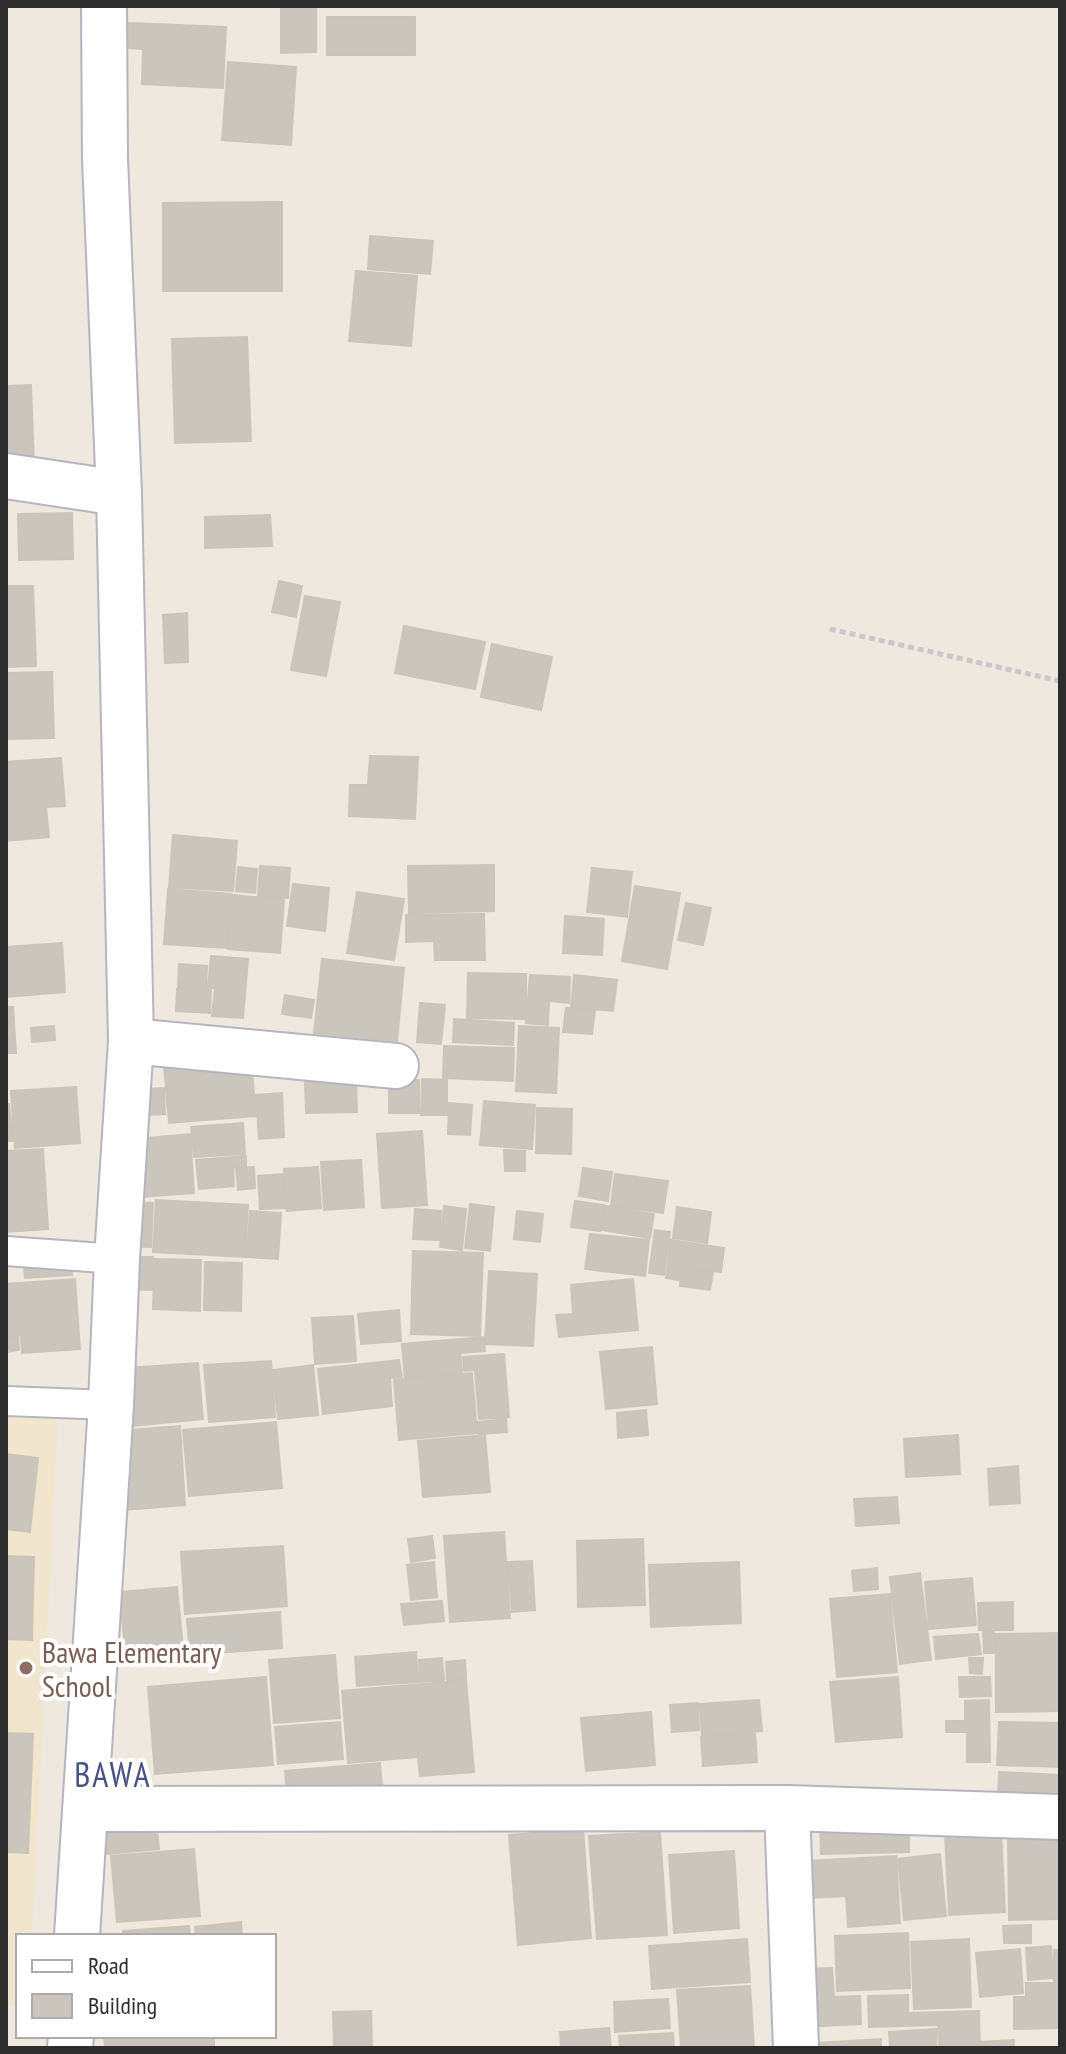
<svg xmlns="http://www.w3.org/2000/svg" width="1066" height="2054" font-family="'PT Sans Narrow',sans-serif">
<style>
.education{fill:#f1e6cd}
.building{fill:#cbc6bd;stroke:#cbc5b8;stroke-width:2}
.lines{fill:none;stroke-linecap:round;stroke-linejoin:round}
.service-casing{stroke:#b3b5c1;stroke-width:32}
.minor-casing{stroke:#b3b5c1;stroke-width:48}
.tertiary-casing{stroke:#b3b5c1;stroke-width:48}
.path{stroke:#c8c8c8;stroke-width:5;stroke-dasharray:6 4;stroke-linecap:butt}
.service{stroke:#fff;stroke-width:28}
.minor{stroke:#fff;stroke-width:44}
.tertiary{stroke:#fff;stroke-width:44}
.education-dot{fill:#8d6e63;stroke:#fff;stroke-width:3}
.labels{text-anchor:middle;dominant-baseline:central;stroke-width:8;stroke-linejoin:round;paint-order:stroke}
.education-label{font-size:30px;fill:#785e54;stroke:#fff;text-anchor:start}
.quarter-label{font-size:34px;letter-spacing:2px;fill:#495282;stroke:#fff}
</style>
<rect width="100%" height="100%" fill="#efe8df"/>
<path class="education" d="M6 1398 59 1400 32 1936H18V2006L6 2005Z"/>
<path class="building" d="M281 6H316V52L281 53Z
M327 17H415V55H327Z
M129 23 226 27 223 88 142 84 143 49 129 48Z
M228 62 296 67 291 145 222 140Z
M282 202V291H163V203Z
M370 236 433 241 430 274 368 269Z
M356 271 417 276 411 346 349 341Z
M247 337 251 441 175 443 172 339Z
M31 385 34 464 6 465V386Z
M72 513 73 559 19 560 18 514Z
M270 515 272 546 205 548V517Z
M279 581 302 586 296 617 272 612Z
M6 586H33L36 666 6 667Z
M305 596 340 602 326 676 291 670Z
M187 613 188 662 165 663 163 615Z
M404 626 485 642 475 689 395 673Z
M492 644 552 657 541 710 481 697Z
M52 672 54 738 6 739V673Z
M370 756 418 757 415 819 349 816 350 785H368Z
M61 758 65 806 46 807 49 837 6 841V762Z
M173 835 237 841 233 891 169 887Z
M494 865V911L409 913 408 866Z
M260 866 290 868 288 898 258 896Z
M238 867 257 869 255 893 236 891Z
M592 868 632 872 627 917 587 912Z
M293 884 329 888 325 931 287 926Z
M635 886 680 893 667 969 622 961Z
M168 889 231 894 227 948 164 944Z
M357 892 404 899 394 960 347 953Z
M233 895 284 900 280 953 228 949Z
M686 903 711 908 703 945 678 940Z
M484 914 485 960H435L434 941 406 942V915Z
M565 916 604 919 602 955 563 953Z
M62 943 65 992 6 997V947Z
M211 956 248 959 243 1018 212 1016 215 988H208Z
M322 959 404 968 397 1041 314 1033Z
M179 964 207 966 206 989 178 987Z
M468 973 526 974V1019L467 1018Z
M530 975 570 977 569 1003 549 1001 548 1025 526 1023Z
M574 975 617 980 613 1011 571 1007Z
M177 989 211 990 210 1013 176 1011Z
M285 995 314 1000 311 1018 282 1014Z
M420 1003 445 1005 441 1044 417 1042Z
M6 1007H13L16 1053H6Z
M566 1008 595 1011 592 1034 563 1032Z
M454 1019 514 1023 513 1045 453 1042Z
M54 1026 55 1040 32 1042 31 1028Z
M519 1026 559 1028 556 1093 516 1091Z
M444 1046 514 1048 513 1081 443 1078Z
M251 1059 256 1116 169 1123 164 1065Z
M422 1079 447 1080V1115H421Z
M305 1080H356L357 1112 306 1113Z
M419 1080V1113H389V1081Z
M76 1087 80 1143 15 1148 11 1091Z
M164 1088 165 1114 146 1115 144 1089Z
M282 1093 284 1137 259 1139 256 1095Z
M484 1101 535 1105 532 1149 480 1145Z
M449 1103 472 1105 470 1135 448 1134Z
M6 1104H9L13 1141H6Z
M537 1108 572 1109 571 1154 536 1153Z
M243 1123 245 1154 194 1157 191 1127Z
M422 1131 427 1205 382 1208 377 1134Z
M190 1134 194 1193 141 1197 136 1139Z
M43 1149 48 1229 6 1232V1151Z
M504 1150 525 1151V1171H505Z
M246 1156V1166L233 1167 234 1186 199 1189 196 1160Z
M361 1160 364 1207 324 1210 321 1162Z
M254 1167 255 1188 238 1190 236 1168Z
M318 1167 321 1208 287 1211 284 1169Z
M583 1168 612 1172 608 1201 579 1196Z
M283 1174 286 1208 260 1209 258 1176Z
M615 1174 668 1181 663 1213 611 1205Z
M156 1200 248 1205 245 1257 153 1252Z
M575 1201 604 1205 600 1231 571 1227Z
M128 1202 153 1203 151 1247 126 1246Z
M470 1204 494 1207 490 1251 465 1248Z
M444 1206 466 1209 462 1250 440 1247Z
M606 1206 654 1214 650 1238 602 1230Z
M677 1207 711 1212 707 1243 673 1238Z
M415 1209 441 1211 439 1240 413 1239Z
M250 1211 281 1213 278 1259 247 1257Z
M517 1211 543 1214 540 1242 514 1239Z
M655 1230 670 1232 664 1275 649 1273Z
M590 1234 649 1240 645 1276 585 1269Z
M671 1240 724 1248 721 1272 680 1266 679 1280 666 1278Z
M413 1251 483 1253 480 1336 411 1334Z
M71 1257 72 1275 25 1278 23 1260Z
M128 1257H153L152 1290 127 1289Z
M155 1259 201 1260 200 1311 153 1309Z
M205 1262 242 1263 241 1311 204 1310Z
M682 1268 713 1272 710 1290 680 1286Z
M489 1271 537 1274 533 1346 485 1344Z
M75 1279 80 1349 22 1353 21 1335 6 1336V1284Z
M633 1279 638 1330 559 1337 556 1315 573 1314 571 1285Z
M399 1310 401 1341 361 1344 358 1314Z
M353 1316 356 1361 315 1364 312 1318Z
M18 1337 19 1350 6 1352V1338Z
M484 1337 485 1351 460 1353 462 1373 405 1378 402 1344Z
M652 1347 657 1404 606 1409 600 1352Z
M504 1354 509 1417 479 1419 475 1370 464 1371 463 1357Z
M399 1360 402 1377 390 1378 392 1406 323 1414 318 1369Z
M271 1361 275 1417 209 1422 204 1365Z
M198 1363 203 1419 133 1426 127 1368Z
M313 1365 318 1415 278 1419 273 1370Z
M472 1373 477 1433 399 1440 394 1380Z
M646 1410 648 1435 618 1438 617 1413Z
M506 1419 507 1432 479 1434 478 1422Z
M276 1422 282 1488 189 1496 183 1430Z
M180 1426 185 1505 124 1510 118 1431Z
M485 1435 490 1492 423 1497 418 1441Z
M958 1435 960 1474 906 1477 904 1439Z
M6 1454 38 1458 30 1532 6 1529Z
M1018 1466 1020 1503 990 1505 988 1469Z
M897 1497 899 1523 856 1526 854 1499Z
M504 1532 510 1618 450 1622 444 1536Z
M432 1536 435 1558 411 1562 408 1539Z
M643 1539 645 1605 578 1607 577 1541Z
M283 1546 287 1606 185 1614 181 1552Z
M6 1556 34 1557 32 1640 6 1639Z
M532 1561 535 1610 512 1612 508 1562Z
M434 1562 437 1597 411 1600 407 1565Z
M739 1562 741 1623 651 1627 649 1565Z
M877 1568 878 1589 854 1591 852 1571Z
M920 1573 931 1660 900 1664 890 1577Z
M972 1578 976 1625 929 1629 925 1582Z
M177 1587 184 1658 126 1664 120 1592Z
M890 1594 897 1672 837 1677 830 1599Z
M442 1601 444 1621 404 1625 401 1604Z
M1013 1602V1630H979L978 1603Z
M280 1612 282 1648 190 1655 187 1619Z
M994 1631V1653H984L983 1632Z
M1060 1633V1711L996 1712V1634Z
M978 1634 981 1654 936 1659 934 1637Z
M416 1652 418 1682 357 1686 355 1657Z
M335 1655 340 1718 274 1723 269 1660Z
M442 1658 444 1680 420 1682 419 1660Z
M969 1658H983L982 1674 970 1673Z
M465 1660 466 1678 447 1680 446 1662Z
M266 1677 273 1765 155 1774 148 1687Z
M898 1677 902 1737 836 1742 830 1682Z
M959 1677H990L991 1696 960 1697Z
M466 1680 474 1772 420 1776 418 1757 348 1763 342 1691Z
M759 1700 762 1731 702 1736 700 1704Z
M989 1700 990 1762H967V1732H946V1721H965V1701Z
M698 1703 699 1730 672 1732 670 1705Z
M651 1712 655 1765 586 1771 581 1718Z
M340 1722 343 1759 278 1764 275 1727Z
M999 1722 1060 1723V1767L997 1765Z
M6 1733 33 1734 28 1853 6 1852Z
M755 1733 757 1762 703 1766 701 1737Z
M380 1763 382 1786 287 1794 285 1771Z
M999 1772 1060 1775V1802L998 1799Z
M909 1820V1852L821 1854 820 1822Z
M156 1821 159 1849 107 1854 104 1825Z
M583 1829 591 1938 518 1945 509 1835Z
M1001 1831 1005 1912 949 1915 945 1833Z
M660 1832 667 1935 597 1939 589 1836Z
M1060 1837V1919L1009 1920 1008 1838Z
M194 1849 200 1916 117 1922 111 1856Z
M734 1851 739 1928 674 1933 669 1855Z
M940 1854 946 1916 904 1920 898 1859Z
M896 1856 900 1923 848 1927 846 1896 810 1898 807 1861Z
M241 1922 242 1936H196L195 1927Z
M1031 1925V1943H1004L1003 1926Z
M189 1926 190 1936H123V1931Z
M908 1933 910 1988 837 1991 835 1936Z
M747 1939 750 1982 652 1989 649 1946Z
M969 1939 971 2007 914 2009 911 1942Z
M1051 1946 1053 1978 1028 1980 1026 1948Z
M1020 1949 1023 1993 980 1997 976 1953Z
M1054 1950H1060V2028L1014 2029V1997H1026V1983H1054Z
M832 1968 834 1997 860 1996 861 2024 804 2027 801 1969Z
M750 1986 754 2048H681L677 1990Z
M908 1995V2013L979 2011 980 2048H939L938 2025 869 2027 868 1996Z
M668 1999 670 2028 615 2032 614 2002Z
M371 2011 372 2047 334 2048 333 2012Z
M609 2028 611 2048H561L560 2032Z
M936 2029V2048H890L889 2032Z
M673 2033 674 2048H620L619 2036Z
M104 2036H214V2048H105Z
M881 2039V2048H818V2043Z
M1014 2040V2048H982L981 2042Z"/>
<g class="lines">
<g class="service-casing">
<path id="service" d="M6 1251 117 1259
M6 1401 111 1405"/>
</g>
<g class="minor-casing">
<path id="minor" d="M6 476 119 493
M131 1041 396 1066
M787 1808 1060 1817"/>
</g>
<g class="tertiary-casing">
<path id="tertiary" d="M85 1809 787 1808 796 2048
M77 1936 111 1405 117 1259 131 1041 119 493 105 159 104 6
M70 2048 71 2036"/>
</g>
<path class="path" d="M830 629 1060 681"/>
<use href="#service" class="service"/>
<use href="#minor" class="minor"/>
<use href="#tertiary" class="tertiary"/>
</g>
<circle class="education-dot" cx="26" cy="1668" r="8"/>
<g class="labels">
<g class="education-label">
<text x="42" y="1651">Bawa Elementary<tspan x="42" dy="34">School</tspan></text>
</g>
<g class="quarter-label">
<text x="113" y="1774">BAWA</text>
</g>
</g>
<rect width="1066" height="2054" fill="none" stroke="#2d2d2d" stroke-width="16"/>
<rect x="16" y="1934" width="260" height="104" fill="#ffffff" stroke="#ababab" stroke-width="2"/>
<rect x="32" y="1960" width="40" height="12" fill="#ffffff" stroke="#ababab" stroke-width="2"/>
<text x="88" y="1974" font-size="24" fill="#2d2d2d">Road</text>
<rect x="32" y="1994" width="40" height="24" fill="#cbc6bd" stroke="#ababab" stroke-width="2"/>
<text x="88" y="2014" font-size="24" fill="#2d2d2d">Building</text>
</svg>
